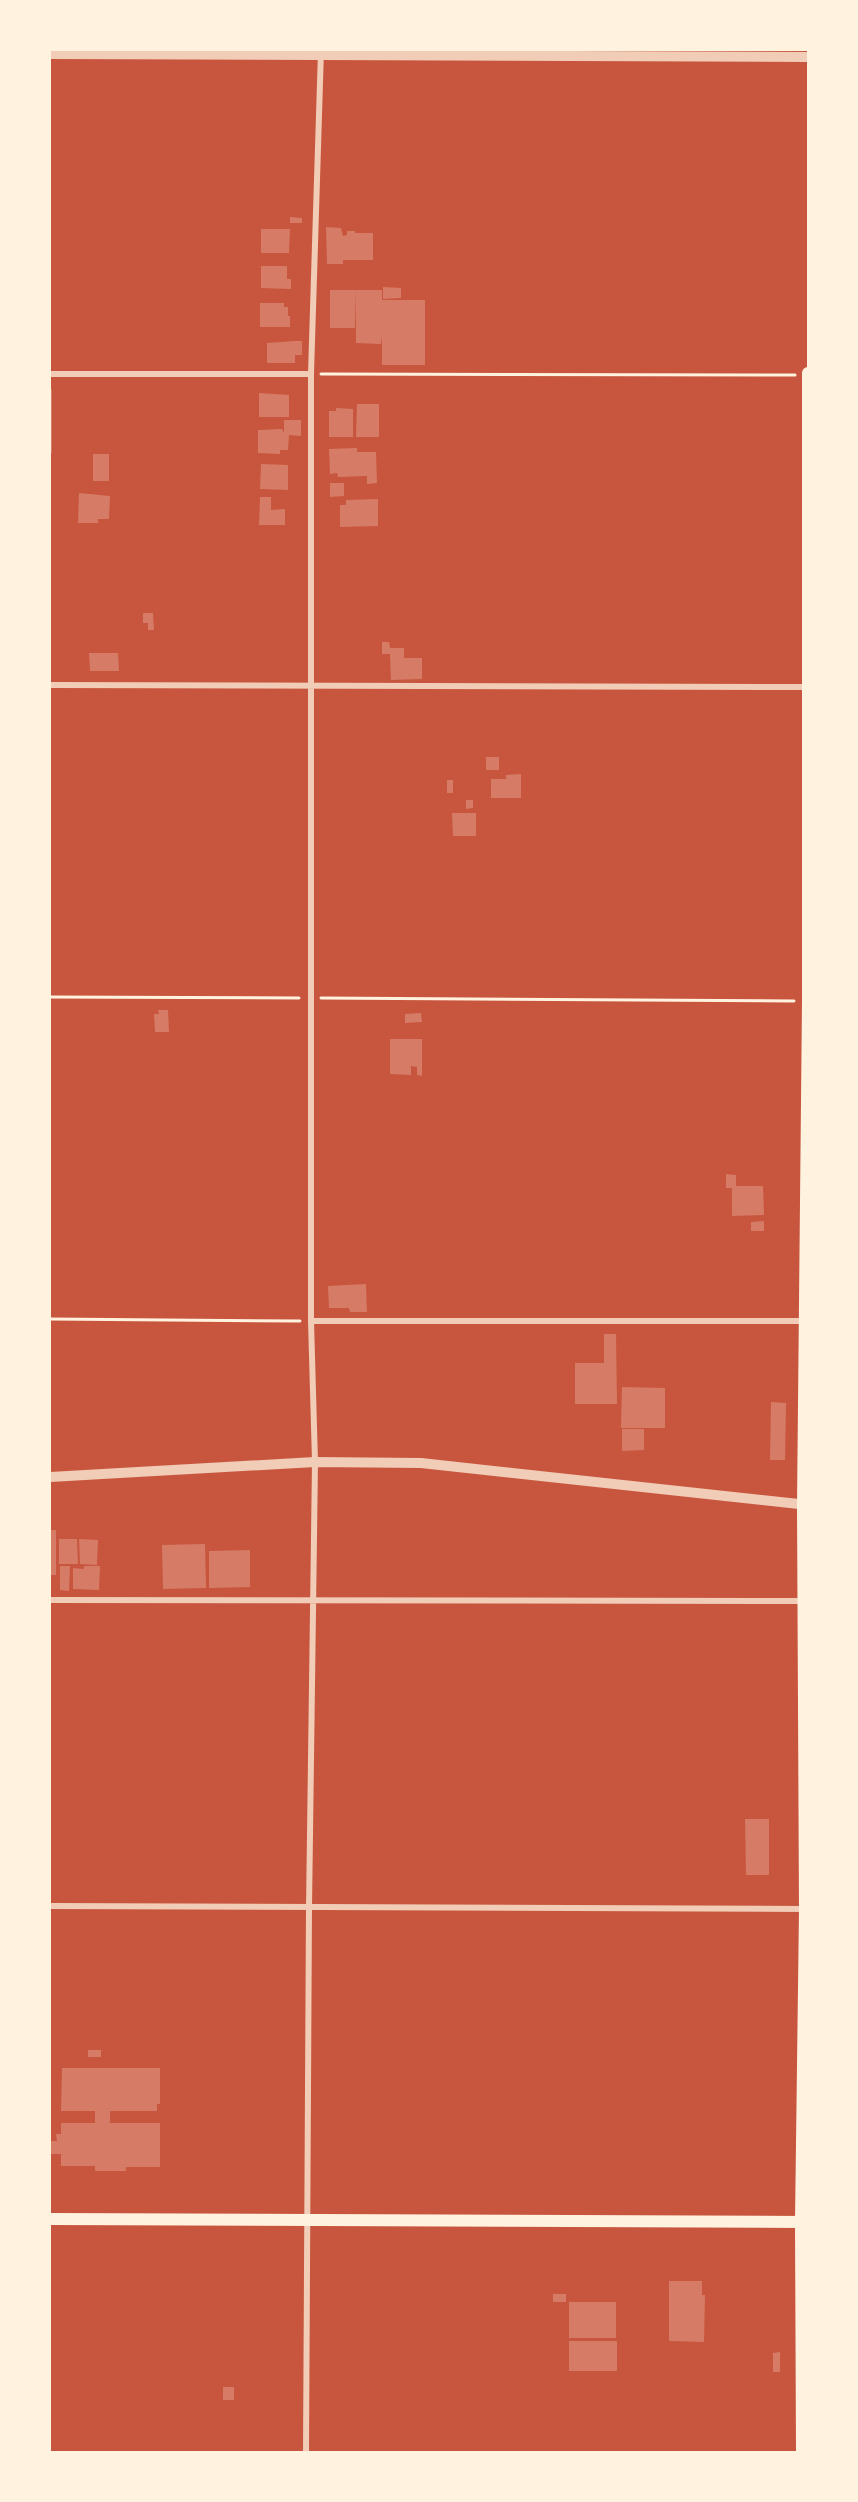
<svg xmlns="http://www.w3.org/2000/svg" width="858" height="2502" font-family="Literata,serif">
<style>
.building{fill:#d67c66}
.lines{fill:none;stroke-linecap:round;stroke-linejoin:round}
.path{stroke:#fff3e0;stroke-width:3}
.minor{stroke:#f1ccb7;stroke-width:6}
.tertiary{stroke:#f1ccb7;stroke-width:10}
.secondary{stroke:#fff3e0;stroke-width:12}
</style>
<rect width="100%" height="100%" fill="#c8553d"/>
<path class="building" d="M290 217 302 218V223H290Z
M326 227 341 228 343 236 347 235V231H355V233H373V260H343V264H327Z
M261 229H290L289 253H261Z
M261 266H287V279H291V289L261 288Z
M383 287 401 288V298L383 299Z
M330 290H356L355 328H330Z
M356 290H382V300H425V365H382V335L381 344 356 343Z
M260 303H284V307H288V316H290V327H260Z
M295 341H302V355H295V363H267V343Z
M50 389H52V453H50Z
M259 393 289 395V417H259Z
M357 404H379V437H356Z
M336 408 353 409V437H329V411H336Z
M284 420H301V436L289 435 288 450H280V454L258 453V430L282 429 284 433Z
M357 448V452H376L377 483 367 484V476L338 477 337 473 330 474 329 449Z
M93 454H109V481H93Z
M261 464 288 465V490L260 489Z
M330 483H344V496L330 497Z
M79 493 110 496 109 519H98V523H78Z
M260 497H271V510L285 509V525H259Z
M378 499V526L340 527V505H346V500Z
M143 613H153L154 630H148V623H143Z
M382 642H389L390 648H404V658H422V679L391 680 390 654H382Z
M89 653H118L119 671H90Z
M486 757H499V770H486Z
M521 774V798H491V779H506V775Z
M447 780H453V793H447Z
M466 800H473V808L466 809Z
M452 813H476V836H453Z
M158 1010H168L169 1032H155L154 1014H159Z
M421 1013 422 1022 405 1023V1014Z
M390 1039H422V1076L417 1075V1067L411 1066V1075L390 1074Z
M726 1174 736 1175V1186H763L764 1215 732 1216V1188H726Z
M764 1221V1231H751V1222Z
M366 1284 367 1312H350L349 1308H329L328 1286Z
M604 1334H616L617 1404H575V1363H604Z
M622 1387 665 1388V1428H621Z
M771 1402 786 1403 785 1460H770Z
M622 1429H644V1450L622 1451Z
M50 1530H56V1575H50Z
M59 1539H77L78 1564H59Z
M79 1539 98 1540 97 1565 80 1564Z
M205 1544 206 1588 163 1589 162 1545Z
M250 1550V1587L209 1588V1551Z
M60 1566H70L69 1591 60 1590Z
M84 1566H100L99 1590 73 1589V1568L84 1569Z
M745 1819H769V1875H746Z
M88 2050H101V2057H88Z
M62 2068H160V2104H157V2111H110V2123H160V2167H126V2171H95V2166H61V2154H50V2141H57L56 2134H61V2123H95V2111H61Z
M669 2281H702V2295H705L704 2342 669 2341Z
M553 2294H566V2302H553Z
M569 2302H616V2338H569Z
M569 2341H617V2371H569Z
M780 2352V2372H773V2353Z
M223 2387H234V2400H223Z"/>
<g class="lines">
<path class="path" d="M321 374 795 375
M50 997 299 998
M321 998 794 1001
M50 1319 300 1321"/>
<path class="minor" d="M50 374H311
M50 685 808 687
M311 1321H805
M50 1600 803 1601
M50 1906 805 1909
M306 2452 309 1908 315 1462 311 1321V374L321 50"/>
<path class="tertiary" d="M50 54 808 57
M50 1477 315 1462 421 1463 808 1505"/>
<path class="secondary" d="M50 2219 807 2222
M802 2452 801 2222 805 1909 803 1505 808 1001V373"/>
</g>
<rect width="858" height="2502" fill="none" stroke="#fff3e0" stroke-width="102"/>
</svg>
